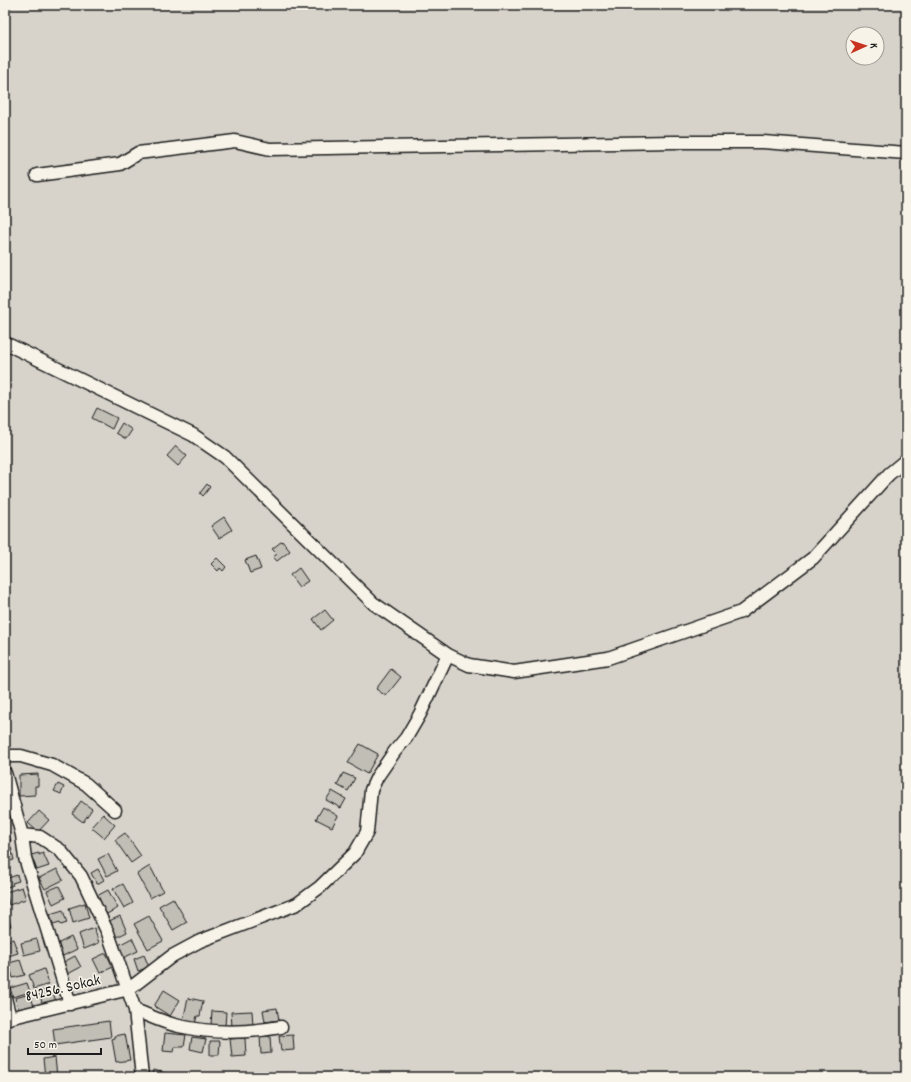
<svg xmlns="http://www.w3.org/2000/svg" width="911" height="1082" font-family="Dekko,sans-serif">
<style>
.green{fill:#d7d3cb;stroke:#7a7874;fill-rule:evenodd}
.building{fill:#c0beb5;stroke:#1c1c1c}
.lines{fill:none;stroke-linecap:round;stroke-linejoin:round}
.minor-casing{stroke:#1c1c1c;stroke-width:15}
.path{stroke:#1c1c1c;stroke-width:2;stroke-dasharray:4 3;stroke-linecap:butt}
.minor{stroke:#f7f3e8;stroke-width:12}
.labels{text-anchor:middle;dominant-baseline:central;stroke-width:3;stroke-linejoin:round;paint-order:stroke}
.street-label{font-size:16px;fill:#1c1c1c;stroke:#f7f3e8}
</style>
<rect width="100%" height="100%" fill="#f7f3e8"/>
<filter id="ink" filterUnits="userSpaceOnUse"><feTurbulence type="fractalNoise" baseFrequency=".025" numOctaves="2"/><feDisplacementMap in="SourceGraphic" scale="8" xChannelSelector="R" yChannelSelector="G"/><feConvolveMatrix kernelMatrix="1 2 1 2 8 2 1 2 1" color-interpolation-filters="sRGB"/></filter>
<g filter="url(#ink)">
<path class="green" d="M5 5H906V1077H5ZM853 34H877V58H853Z"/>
<path class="building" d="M97 408 117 418 112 429 92 418Z
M122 423 132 430 126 439 116 433Z
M176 446 187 456 178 466 167 456Z
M207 484 210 487 203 496 200 493Z
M224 517 232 530 219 538 211 526Z
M282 541 290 551 277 561 273 557 277 554 272 549Z
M256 556 261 569 250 573 245 560Z
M217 558 226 567 223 571 220 568 218 571 211 564Z
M299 568 308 581 299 587 290 575Z
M325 610 333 620 321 630 313 619Z
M391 669 401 677 386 696 376 689Z
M360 744 378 754 367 774 348 763Z
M343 773 355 778 348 791 337 785Z
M38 774V786H35V795L19 796V775Z
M58 784 64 787 61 794 54 791Z
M332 791 346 799 341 808 326 800Z
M81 801 92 809 83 822 72 814Z
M323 807 338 816 332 827 316 819Z
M39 811 49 820 38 832 28 823Z
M103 814 115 825 104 838 91 827Z
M7 828 11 841 5 842V829Z
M125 833 141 856 131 863 115 840Z
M11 847 14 860 5 862V849Z
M39 853V855L43 853 49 866 37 870 31 855Z
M108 854 117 871 107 876 98 859Z
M150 866 163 891 150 898 137 874Z
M57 869 63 880 45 889 39 878Z
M98 869 104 880 97 884 91 873Z
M17 875 19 881 12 883 13 885 5 888V879Z
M123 884 133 903 124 908 113 889Z
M59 886 65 898 53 904 47 891Z
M22 887 26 899 9 905 6 892Z
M108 890 118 908 105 915 95 897Z
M173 898 187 922 173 930 159 906Z
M85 903 89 918 73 923 69 908Z
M5 909 11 926 5 928Z
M63 910 67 923 61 925 60 922 53 924 50 914Z
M120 916 127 932 115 938 107 922Z
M149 916 163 941 148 949 134 924Z
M94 928 99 943 84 949 79 934Z
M71 937 77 949 63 956 57 944Z
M132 938 138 951 123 958 117 946Z
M13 939 18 953 5 957V941Z
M37 939 40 951 24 955 21 943Z
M106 953 113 967 100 973 93 959Z
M144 955 149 967 138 971 134 959Z
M75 956 81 967 66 975 60 964Z
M20 960 25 975 13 978 9 963Z
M44 969 49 984 34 989 29 975Z
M27 983 30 992 13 997 10 988Z
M52 988 56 1002 43 1006 39 992Z
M164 990 180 1000 170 1016 154 1006Z
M30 994 34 1006 19 1010 15 998Z
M188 998 203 1001 200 1016H197L195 1024 183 1021Z
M277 1008 279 1020 265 1022 263 1010Z
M212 1011 226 1012 225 1026 211 1025Z
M252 1011 253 1026 232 1027 231 1012Z
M109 1021 111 1037 55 1045 53 1029Z
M165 1033 186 1035 184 1047H175L174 1052 163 1051Z
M125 1034 130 1060 116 1062 112 1039 115 1038V1036Z
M293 1035 294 1050 281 1051 279 1036Z
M260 1036H270L271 1053 261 1054Z
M192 1037 206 1039 203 1052 190 1049Z
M245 1038 246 1056 232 1057 230 1039Z
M210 1041H220L219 1055H210Z
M55 1057 57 1077H45L43 1059Z
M153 1070 170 1074 169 1077H151Z
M356 1073 357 1077H338Z"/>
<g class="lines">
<g class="minor-casing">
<path id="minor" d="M37 175 120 164 138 153 235 141 270 149 673 142H763L906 153
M5 343 193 435 225 457 373 603 448 655 469 665 495 669 514 672 608 658 741 612 813 558 889 474 906 460
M5 756H21L52 765 86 784 115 810
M5 773 22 835 25 858 70 1004
M22 835 40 837 60 850 81 876 108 933 135 1010 142 1077
M5 998 10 1018
M135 1010C150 1016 164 1023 179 1026 215 1034 246 1033 281 1027
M5 1019 129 989 172 956 200 941 297 904 320 887 355 853 367 832 371 790 377 777 395 751 406 738 420 714 448 655"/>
</g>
<path class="path" d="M848 1077 853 1073"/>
<use href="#minor" class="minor"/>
</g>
</g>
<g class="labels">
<g class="street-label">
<text transform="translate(63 989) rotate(-13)">84256. Sokak</text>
</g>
</g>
<rect width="911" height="1082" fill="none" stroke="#f7f3e8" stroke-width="20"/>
<rect x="10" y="10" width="891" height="1062" fill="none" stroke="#1c1c1c" stroke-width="1.5" filter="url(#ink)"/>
<g transform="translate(865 46) rotate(87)"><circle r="19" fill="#f7f3e8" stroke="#9f9d96"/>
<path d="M0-3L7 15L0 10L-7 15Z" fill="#c8321e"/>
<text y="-6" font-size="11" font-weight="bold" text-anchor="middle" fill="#1c1c1c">K</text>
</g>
<path d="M28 1048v6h73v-6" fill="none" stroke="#1c1c1c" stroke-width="2"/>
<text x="34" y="1048" font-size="12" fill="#1c1c1c" stroke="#f7f3e8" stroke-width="3" paint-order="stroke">50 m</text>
</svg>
